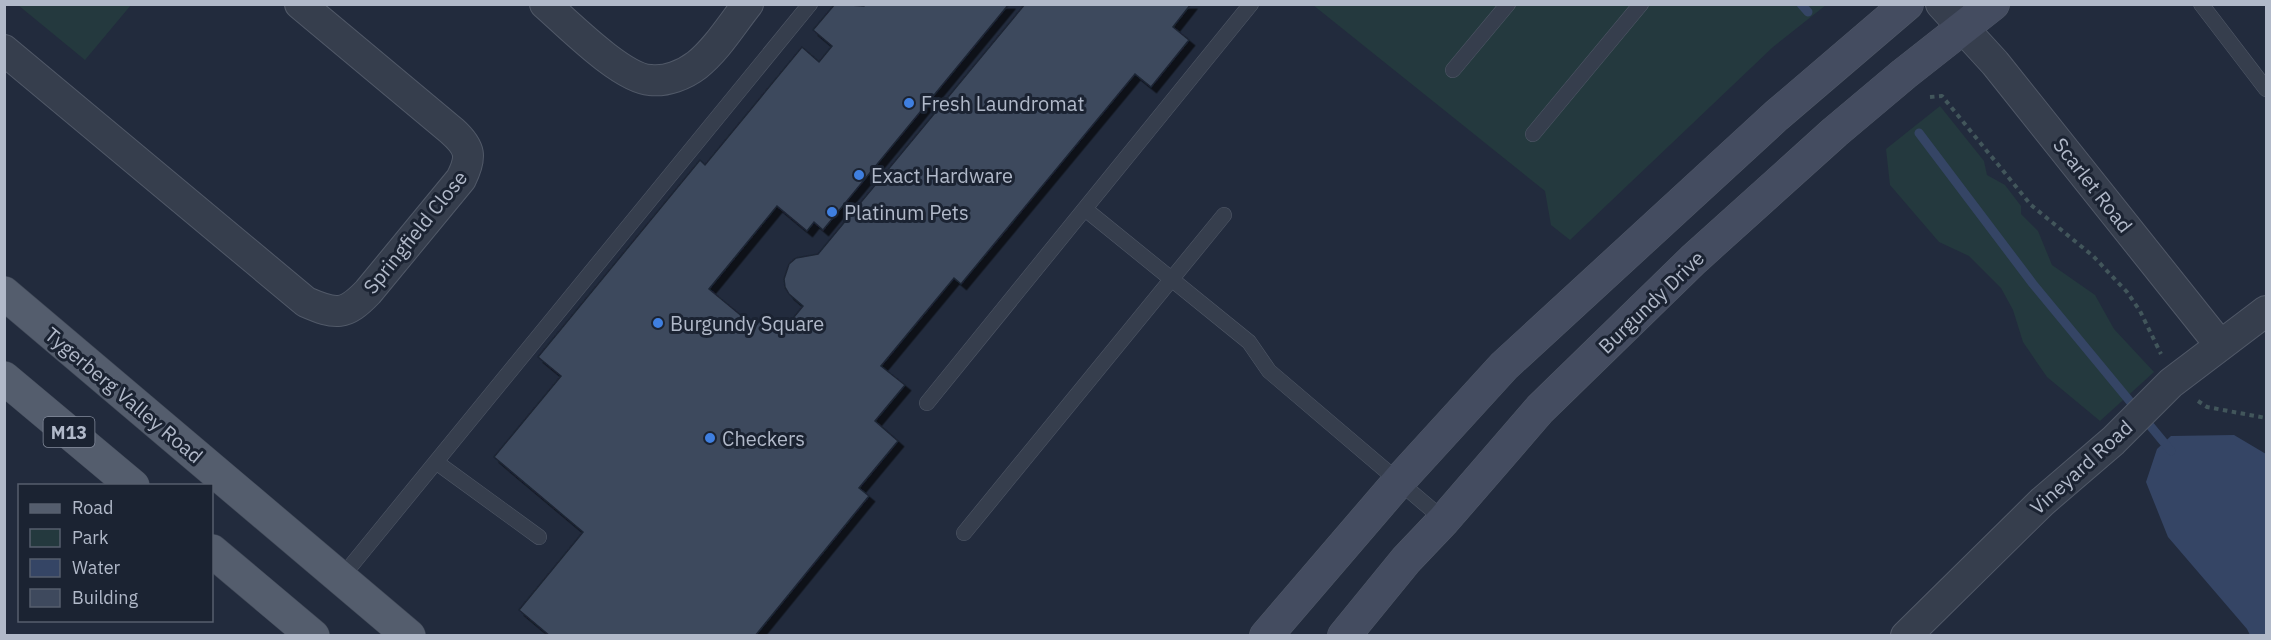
<svg xmlns="http://www.w3.org/2000/svg" width="2271" height="640" font-family="'IBM Plex Sans',sans-serif">
<style>
.green{fill:#24393e}
.water{fill:#354565}
.lines{fill:none;stroke-linecap:round;stroke-linejoin:round}
.stream{stroke:#354565;stroke-width:9}
.building{fill:#3e495d;stroke:#1d2534;stroke-width:1.5;filter:url(#shadow)}
.lane-casing{stroke:#515968;stroke-width:16}
.street-casing{stroke:#515968;stroke-width:32}
.secondary-casing{stroke:#515968;stroke-width:34}
.primary-casing{stroke:#3f4756;stroke-width:34}
.path{stroke:#42565b;stroke-width:4;stroke-dasharray:4.5 4.5;stroke-linecap:butt}
.lane{stroke:#363e4d;stroke-width:15}
.street{stroke:#363e4d;stroke-width:30}
.secondary{stroke:#444c60;stroke-width:33}
.primary{stroke:#545d6d;stroke-width:33}
.shop-dot{fill:#3f7fe0;stroke:#1b2332;stroke-width:2}
.labels{text-anchor:middle;dominant-baseline:central;stroke-width:6;stroke-linejoin:round;paint-order:stroke}
.shield{fill:#1b2332;stroke:#848c9c;stroke-width:1.5}
.shield-label{font-size:18px;font-weight:bold;fill:#b1b9c9}
.poi-label{font-size:20px;fill:#b1b9c9;stroke:#1b2332;text-anchor:start}
.street-label{font-size:20px;fill:#b1b9c9;stroke:#1b2332}
</style>
<defs>
<filter id="shadow"><feDropShadow dx="5.5" dy="5.5" stdDeviation="0" flood-color="#0009"/></filter>
</defs>
<rect width="100%" height="100%" fill="#222b3d"/>
<path class="green" d="M18 5H131L85 60Z
M1313 5H1826L1773 47 1570 240 1551 225 1545 191Z
M1940 106 1984 161 1987 175 2005 185 2021 206V214L2038 231 2052 265 2095 295 2114 329 2154 372 2100 421 2047 377 2023 342 2013 310 2001 288 1969 256 1939 242 1890 185 1886 149Z"/>
<path class="water" d="M2234 435 2266 454V635H2250L2247 629 2168 537 2146 482 2157 449 2171 436Z"/>
<g class="lines">
<path class="stream" d="M1801 4 1808 12
M1919 133 2033 284 2171 451"/>
</g>
<path class="building" d="M835 4 864 6 866 4H1009L823 230 814 222 807 231 777 206 709 289 755 327 761 319 780 334 803 306 789 294 785 287 784 279 789 264 796 258 818 254 1025 4H1191L1173 27 1189 40 1151 87 1135 74 961 284 954 278 881 366 905 385 875 421 898 441 859 488 869 496 755 636H550L519 610 583 532 494 457 561 376 538 357 700 160 705 165 802 47 819 62 832 46 813 30Z"/>
<g class="lines">
<g class="lane-casing">
<path id="lane" d="M2201 4 2266 89
M1453 70 1508 4
M1533 134 1641 4
M1085 209 1249 342 1269 371 1444 520
M927 403 1251 4
M436 462 539 537
M964 533 1224 215
M341 578 810 4"/>
</g>
<g class="street-casing">
<path id="street" d="M545 4C568 24 621 78 650 80 666 82 684 75 697 65 717 49 732 24 748 4
M1941 4 1995 63 2220 345
M4 50 306 302C336 315 345 316 368 292L461 179C472 157 471 148 452 131L300 4
M1906 636 2042 502 2113 441 2171 383 2266 311"/>
</g>
<g class="secondary-casing">
<path id="secondary" d="M1266 636 1399 481 1504 366 1776 116 1907 4
M1344 636 1406 560 1444 520 1540 409 1693 260 1835 132 1904 74 1993 4"/>
</g>
<g class="primary-casing">
<path id="primary" d="M4 293 409 636
M4 378 133 486
M212 551 313 636"/>
</g>
<path class="path" d="M1930 97 1942 96 2031 205 2093 256 2127 292 2140 311 2161 354
M2198 401 2207 407 2266 418"/>
<use href="#lane" class="lane"/>
<use href="#street" class="street"/>
<use href="#secondary" class="secondary"/>
<use href="#primary" class="primary"/>
</g>
<g class="shop-dot">
<circle cx="909" cy="103" r="6"/>
<circle cx="859" cy="175" r="6"/>
<circle cx="832" cy="212" r="6"/>
<circle cx="658" cy="323" r="6"/>
<circle cx="710" cy="438" r="6"/>
</g>
<g class="labels">
<rect class="shield" x="43.5" y="417" width="51" height="30" rx="4.5"/>
<g class="shield-label">
<text x="69" y="432">M13</text>
</g>
<g class="poi-label">
<text x="921" y="103">Fresh Laundromat</text>
<text x="871" y="175">Exact Hardware</text>
<text x="844" y="212">Platinum Pets</text>
<text x="670" y="323">Burgundy Square</text>
<text x="722" y="438">Checkers</text>
</g>
<g class="street-label">
<text transform="translate(2093 185) rotate(52)">Scarlet Road</text>
<text transform="translate(415 232) rotate(-51)">Springfield Close</text>
<text transform="translate(1651 302) rotate(-44)">Burgundy Drive</text>
<text transform="translate(124 395) rotate(40)">Tygerberg Valley Road</text>
<text transform="translate(2081 467) rotate(-42)">Vineyard Road</text>
</g>
</g>
<rect width="2271" height="640" fill="none" stroke="#b1b9c9" stroke-width="12"/>
<rect x="18" y="484" width="195" height="138" fill="#1b2332" stroke="#575f6e" stroke-width="1.5"/>
<rect x="30" y="504" width="30" height="9" fill="#545d6d" stroke="#575f6e" stroke-width="1.5"/>
<text x="72" y="514" font-size="18" fill="#b1b9c9">Road</text>
<rect x="30" y="529" width="30" height="18" fill="#24393e" stroke="#575f6e" stroke-width="1.5"/>
<text x="72" y="544" font-size="18" fill="#b1b9c9">Park</text>
<rect x="30" y="559" width="30" height="18" fill="#354565" stroke="#575f6e" stroke-width="1.5"/>
<text x="72" y="574" font-size="18" fill="#b1b9c9">Water</text>
<rect x="30" y="589" width="30" height="18" fill="#3e495d" stroke="#575f6e" stroke-width="1.5"/>
<text x="72" y="604" font-size="18" fill="#b1b9c9">Building</text>
</svg>
